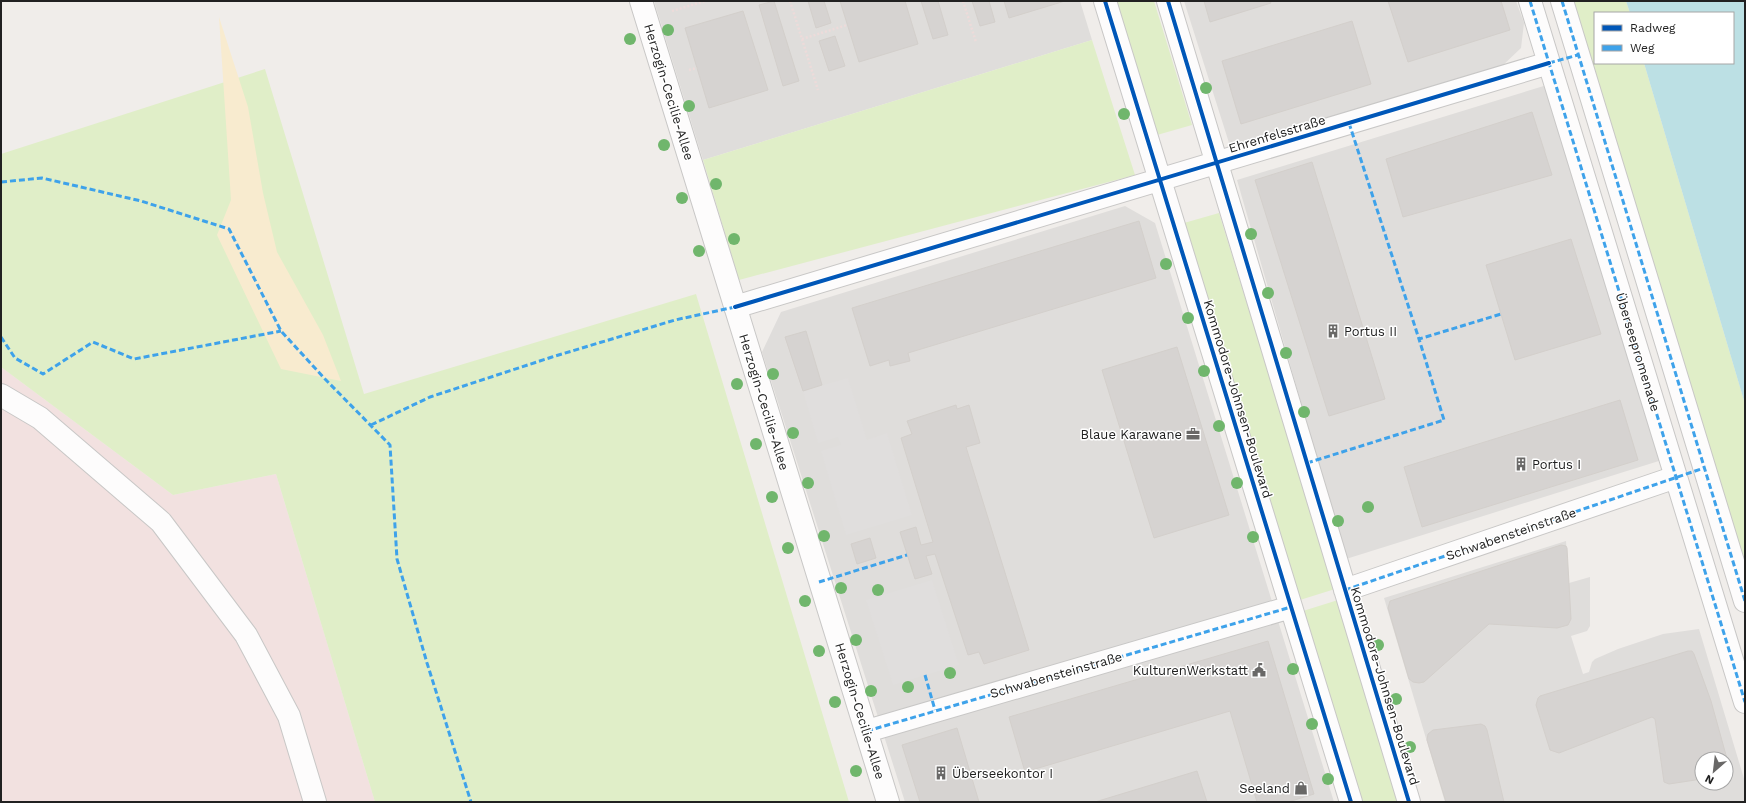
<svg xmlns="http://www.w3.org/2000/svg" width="1746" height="803" font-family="'Work Sans',sans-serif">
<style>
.residential{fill:#dfdddb;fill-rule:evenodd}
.commercial{fill:#f2e1e0}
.grass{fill:#e0eec8}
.sand{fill:#f8ebcf}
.parking{fill:#e0dedd}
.water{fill:#bce0e4}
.building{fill:#d6d3d1;stroke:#d3cfcb}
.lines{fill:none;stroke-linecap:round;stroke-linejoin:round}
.minor-casing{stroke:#c8c7c6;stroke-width:24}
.path{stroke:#eddbda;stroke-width:2.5;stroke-dasharray:2 2;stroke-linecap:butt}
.minor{stroke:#fdfcfc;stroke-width:22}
.quiet{stroke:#3ea2ea;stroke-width:3;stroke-dasharray:6 3;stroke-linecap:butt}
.cycleway-casing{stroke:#fff;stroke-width:6}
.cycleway{stroke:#0057b8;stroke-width:4}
.tree{fill:#70b66c}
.labels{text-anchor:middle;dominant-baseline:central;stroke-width:3;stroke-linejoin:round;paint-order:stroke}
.street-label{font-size:13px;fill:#212121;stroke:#fff}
.poi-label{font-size:13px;fill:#212121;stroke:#fff;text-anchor:start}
</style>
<rect width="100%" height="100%" fill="#f0edea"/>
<path class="residential" d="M654 1H1080L1092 40 703 160Z
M1184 1H1516L1524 23 1521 48 1500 68 1230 146Z
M1547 85 1662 460 1346 559 1237 180Z
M1125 206 1155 223 1334 802H905L762 352 781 312Z
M1566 541 1569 583 1590 577V626L1587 631 1571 636 1583 674 1589 672 1592 662 1595 659 1618 649 1663 634 1699 629 1745 782V802H1445L1384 598ZM1702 759H1726V783H1702Z"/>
<path class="commercial" d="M1 367 173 495 276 474 375 802H1Z"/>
<path class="grass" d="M1116 1H1154L1192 125 1157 135Z
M1572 1H1626L1630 13H1595V63H1644L1745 404V564Z
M1092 40 1135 175 739 280 703 160Z
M265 69 364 394 696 294 849 802H375L276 474 173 495 1 367V154Z
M1219 213 1335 589 1300 600 1184 223Z
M1338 600 1400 802H1362L1303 611Z"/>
<path class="sand" d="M219 17 248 107 263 193 277 252 323 335 341 381 281 369 217 235 231 200Z"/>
<path class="parking" d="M848 378 867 440 887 433 912 515 846 535 821 451 841 445 838 437 818 443 803 391Z
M932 580 959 665 893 685 866 600Z"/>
<path class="water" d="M1626 1H1745V404L1644 63H1733V13H1630Z"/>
<path class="building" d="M774 1 799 81 783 86 759 5Z
M808 1H824L831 23 816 28Z
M840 1H905L918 44 859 62Z
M921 1H938L948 35 933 39Z
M972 1H989L995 22 980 26Z
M1004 1H1065L1009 18Z
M1204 1H1270L1271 3 1210 22Z
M1388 1H1501L1510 30 1408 62Z
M743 11 768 90 709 108 685 28Z
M1352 21 1371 84 1241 124 1222 61Z
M835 36 845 66 829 71 819 41Z
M1532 112 1552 175 1403 217 1386 159Z
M1312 162 1385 399 1329 416 1255 180Z
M1139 221 1156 278 908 353 910 361 890 366 889 360 870 366 852 308Z
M1571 239 1601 334 1515 360 1486 265Z
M806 331 822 385 803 391 785 337Z
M1177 347 1229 515 1154 538 1102 370Z
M1620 400 1638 460 1422 527 1404 467Z
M956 405 957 409 969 405 980 443 966 447 1029 650 984 664 979 652 968 655 935 554 926 556 932 574 915 579 900 532 916 527 921 545 933 542 901 438 912 434 907 421Z
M870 538 876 558 857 564 851 544Z
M1561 545 1566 546 1567 548 1571 619 1568 625 1557 628 1489 624 1424 682 1419 683 1413 682 1409 679 1388 608 1390 601Z
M1268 641 1314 794 1288 802H1257L1230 711 1025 772 1009 717Z
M1688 651H1692L1694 654 1711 701 1729 766 1726 774V759H1702V779L1669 784 1664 782 1655 719 1652 717 1559 753 1550 750 1536 705 1538 698 1540 696Z
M1481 724 1485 726 1487 730 1504 802H1446L1427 740 1428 734 1433 730Z
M957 728 979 802H920L902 745Z
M1197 771 1207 802H1095Z"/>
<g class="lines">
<g class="minor-casing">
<path id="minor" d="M641 1 888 802
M1105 1 1351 802
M1168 1 1409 802
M1530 1 1745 702
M1562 1 1745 601
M735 307 1549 63
M1 395 40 418 161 522 246 635 289 716 315 802
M1345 590 1676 477
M867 731 1291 607"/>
</g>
<path class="path" d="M790 1 818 90
M963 1 976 42
M672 11 705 1
M802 39 847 25
M689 70 697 68"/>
<use href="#minor" class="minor"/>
<path class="quiet" d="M1530 1 1745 702
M1562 1 1745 601
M1549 63 1578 55
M1349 123 1419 339 1501 314
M1 182 42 178 141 201 229 229 281 331 325 379 390 445 397 559 427 663 471 802
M1 337 15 358 43 374 93 342 134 359 281 331
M371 425 430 397 552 357 675 320 735 307
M1307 463 1444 420 1419 339
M819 582 907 555
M1345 590 1704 468
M925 675 935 710
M867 731 1291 607"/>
<g class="cycleway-casing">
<path id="cycleway" d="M1105 1 1351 802
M1168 1 1409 802
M735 307 1549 63"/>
</g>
<use href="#cycleway" class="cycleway"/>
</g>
<g class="tree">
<circle cx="668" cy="30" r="6"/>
<circle cx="630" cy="39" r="6"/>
<circle cx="1206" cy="88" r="6"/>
<circle cx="689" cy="106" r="6"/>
<circle cx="1124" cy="114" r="6"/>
<circle cx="664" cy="145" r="6"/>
<circle cx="716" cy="184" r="6"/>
<circle cx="682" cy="198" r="6"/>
<circle cx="1251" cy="234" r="6"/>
<circle cx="734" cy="239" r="6"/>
<circle cx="699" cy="251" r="6"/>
<circle cx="1166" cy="264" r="6"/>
<circle cx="1268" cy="293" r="6"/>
<circle cx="1188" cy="318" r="6"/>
<circle cx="1286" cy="353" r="6"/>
<circle cx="1204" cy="371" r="6"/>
<circle cx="773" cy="374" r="6"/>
<circle cx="737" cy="384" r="6"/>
<circle cx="1304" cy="412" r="6"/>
<circle cx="1219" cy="426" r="6"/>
<circle cx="793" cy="433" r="6"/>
<circle cx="756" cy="444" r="6"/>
<circle cx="808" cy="483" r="6"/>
<circle cx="1237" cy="483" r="6"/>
<circle cx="772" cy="497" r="6"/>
<circle cx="1368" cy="507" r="6"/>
<circle cx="1338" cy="521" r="6"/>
<circle cx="824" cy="536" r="6"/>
<circle cx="1253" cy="537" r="6"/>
<circle cx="788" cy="548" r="6"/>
<circle cx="841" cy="588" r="6"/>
<circle cx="878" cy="590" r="6"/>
<circle cx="805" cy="601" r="6"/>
<circle cx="856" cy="640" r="6"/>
<circle cx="1378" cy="645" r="6"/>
<circle cx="819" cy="651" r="6"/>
<circle cx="1293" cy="669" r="6"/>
<circle cx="950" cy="673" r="6"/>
<circle cx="908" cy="687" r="6"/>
<circle cx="871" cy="691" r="6"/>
<circle cx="1396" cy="699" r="6"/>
<circle cx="835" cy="702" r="6"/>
<circle cx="1312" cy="724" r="6"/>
<circle cx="1410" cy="747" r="6"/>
<circle cx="856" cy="771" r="6"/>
<circle cx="1328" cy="779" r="6"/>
</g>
<defs>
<g id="building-bare" transform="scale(1.08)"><path d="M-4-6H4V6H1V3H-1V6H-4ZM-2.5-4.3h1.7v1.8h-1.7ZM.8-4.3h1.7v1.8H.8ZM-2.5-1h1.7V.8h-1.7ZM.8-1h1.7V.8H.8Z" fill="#696867" stroke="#fff" stroke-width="2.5" paint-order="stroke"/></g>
<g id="office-bare" transform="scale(1.08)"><path d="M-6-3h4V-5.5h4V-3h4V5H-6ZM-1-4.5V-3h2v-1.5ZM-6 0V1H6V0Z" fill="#696867" stroke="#fff" stroke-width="2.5" paint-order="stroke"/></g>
<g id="civic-bare" transform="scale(1.08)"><path d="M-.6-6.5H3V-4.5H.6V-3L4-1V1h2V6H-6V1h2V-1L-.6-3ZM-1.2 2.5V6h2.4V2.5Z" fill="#696867" stroke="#fff" stroke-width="2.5" paint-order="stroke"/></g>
<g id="shop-bare" transform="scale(1.08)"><path d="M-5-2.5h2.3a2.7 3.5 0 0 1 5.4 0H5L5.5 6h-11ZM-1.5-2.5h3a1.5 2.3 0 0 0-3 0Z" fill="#696867" stroke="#fff" stroke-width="2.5" paint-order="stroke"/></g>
</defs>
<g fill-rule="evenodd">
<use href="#building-bare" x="1333" y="331"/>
<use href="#office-bare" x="1193" y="434"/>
<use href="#building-bare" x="1521" y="464"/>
<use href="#civic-bare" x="1259" y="670"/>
<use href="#building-bare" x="941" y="773"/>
<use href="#shop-bare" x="1301" y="788"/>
</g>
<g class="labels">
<g class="street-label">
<text transform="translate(669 92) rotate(73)">Herzogin-Cecilie-Allee</text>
<text transform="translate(1277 134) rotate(-17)">Ehrenfelsstraße</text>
<text transform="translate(1638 352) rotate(73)">Überseepromenade</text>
<text transform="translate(1238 399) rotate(73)">Kommodore-Johnsen-Boulevard</text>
<text transform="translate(764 402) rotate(73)">Herzogin-Cecilie-Allee</text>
<text transform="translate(1511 534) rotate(-19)">Schwabensteinstraße</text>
<text transform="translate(1056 675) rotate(-16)">Schwabensteinstraße</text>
<text transform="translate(1385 686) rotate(73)">Kommodore-Johnsen-Boulevard</text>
<text transform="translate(860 711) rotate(73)">Herzogin-Cecilie-Allee</text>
</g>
<g class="poi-label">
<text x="1344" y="331">Portus II</text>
<text x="1182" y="434" text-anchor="end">Blaue Karawane</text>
<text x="1532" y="464">Portus I</text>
<text x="1248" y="670" text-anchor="end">KulturenWerkstatt</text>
<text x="952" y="773">Überseekontor I</text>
<text x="1290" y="788" text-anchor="end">Seeland</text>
</g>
</g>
<rect width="1746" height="803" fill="none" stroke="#212121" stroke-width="4"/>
<rect x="1594" y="12" width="140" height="52" fill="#ffffff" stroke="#a6a6a6"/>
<rect x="1602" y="25" width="20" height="6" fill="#0057b8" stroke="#a6a6a6"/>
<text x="1630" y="32" font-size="12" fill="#212121">Radweg</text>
<rect x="1602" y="45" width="20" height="6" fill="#3ea2ea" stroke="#a6a6a6"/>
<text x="1630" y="52" font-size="12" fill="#212121">Weg</text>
<g transform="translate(1714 771) rotate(208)"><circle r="19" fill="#ffffff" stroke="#a6a6a6"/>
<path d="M0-3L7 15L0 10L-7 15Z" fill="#696867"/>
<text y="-6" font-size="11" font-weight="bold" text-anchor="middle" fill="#212121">N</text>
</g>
</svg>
